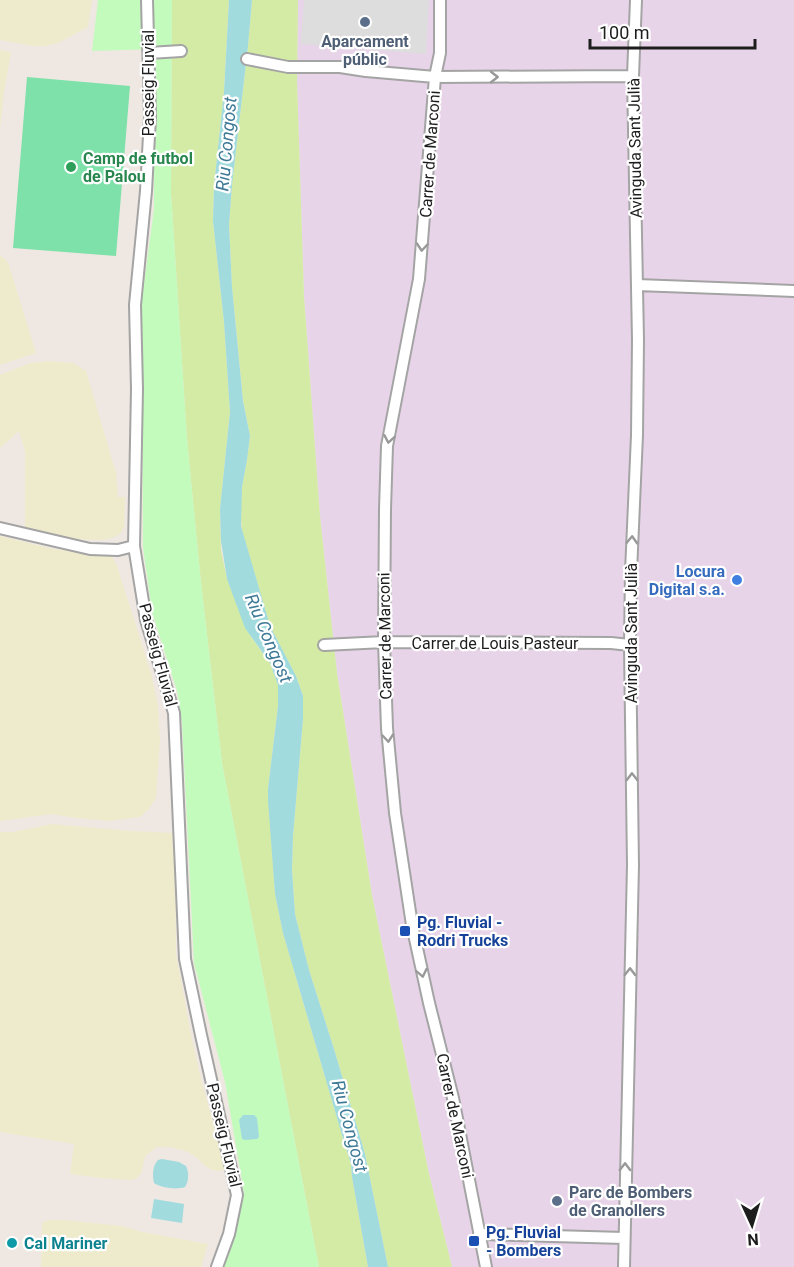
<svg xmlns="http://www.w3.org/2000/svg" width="794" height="1267" font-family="Roboto,sans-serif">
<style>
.industrial{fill:#e8d4e8}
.farmland{fill:#eeebcd}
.grass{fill:#d4eba6}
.park{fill:#c3fbbd}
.pitch{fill:#7de1a9}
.parking{fill:#ddd}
.water{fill:#a1dbde}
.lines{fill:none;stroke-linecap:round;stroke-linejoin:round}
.minor-casing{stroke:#a4a4a4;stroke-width:14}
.minor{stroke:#fff;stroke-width:10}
.oneway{stroke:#999}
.service-dot{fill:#5c6f8a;stroke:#fff;stroke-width:2}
.leisure-dot{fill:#2e9e5b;stroke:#fff;stroke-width:2}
.shop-dot{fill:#3f7fe0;stroke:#fff;stroke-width:2}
.transit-dot{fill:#1a4fb4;stroke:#fff;stroke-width:2}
.culture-dot{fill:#0f9aa8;stroke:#fff;stroke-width:2}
.labels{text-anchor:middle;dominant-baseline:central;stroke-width:4.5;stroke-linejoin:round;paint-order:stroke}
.service-label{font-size:16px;font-weight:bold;fill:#4e5e75;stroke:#fff}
.street-label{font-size:16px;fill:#1d1d1d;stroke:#fff}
.leisure-label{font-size:16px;font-weight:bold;fill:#27864d;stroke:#fff;text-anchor:start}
.shop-label{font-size:16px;font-weight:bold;fill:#366cbe;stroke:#fff;text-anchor:end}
.transit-label{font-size:16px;font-weight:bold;fill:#164399;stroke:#fff;text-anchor:start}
.culture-label{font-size:16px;font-weight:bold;fill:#0d838f;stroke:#fff;text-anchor:start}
.water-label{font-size:18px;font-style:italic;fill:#3f7a97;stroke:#fff}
</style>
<rect width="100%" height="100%" fill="#efe8e2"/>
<path class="industrial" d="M298 0H794V1267H452L429 1174 372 895 337 673 320 516 304 296 297 81Z"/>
<path class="farmland" d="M0 0H92L88 27 58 43 45 46H33L0 40Z
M0 50 11 52 4 92 0 129Z
M0 255 8 262 36 353 0 365Z
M49 361 73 363 86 371 116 473 118 497H125L124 527 120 534 112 538 103 540 72 539 25 530V451L19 431 0 448V375L30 363Z
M0 536 53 549 103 554 112 557 117 566 151 673 158 705 160 740 156 798 149 809 140 817 109 821 76 818 51 814 0 821Z
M52 824 130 831 175 833 176 954 192 1040 202 1083 226 1167 224 1170 219 1171 212 1170 205 1166 196 1157 186 1151 169 1147H157L145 1156 142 1172 137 1178 132 1180 101 1178 70 1174 74 1144 0 1132V832H13Z
M48 1220H65L122 1226 142 1232 208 1244 201 1267H41L42 1223Z"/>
<path class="grass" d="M172 0H229L224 92 214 186 213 221 224 322 230 412 220 509 221 550 227 579 251 637 270 663 278 685V706L268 789 275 894 283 933 342 1135 351 1164 352 1177 368 1267H319L222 763 201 583 187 439 171 193Z
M252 0H298L297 81 304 296 320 516 337 673 372 895 429 1174 452 1267H388L365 1154 334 1049 309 970 295 914 292 870 293 836 303 719V696L296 676 270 626 242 531 240 508 242 487 247 460 250 436 243 400 232 287 229 225 232 185 248 46Z"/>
<path class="park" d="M98 0H172L171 193 187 439 201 583 222 763 319 1267H223L232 1242 244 1193 225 1082 194 963 182 722 177 691 152 612 143 547 142 299 154 209V49L92 51Z"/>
<path class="pitch" d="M27 77 130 86 116 256 13 248Z"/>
<path class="parking" d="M304 0H429L426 54 301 44Z"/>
<path class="water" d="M229 0H252L248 46 232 185 229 225 232 287 243 401 250 436 247 460 242 487 241 526 270 626 296 676 303 696V719L293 836 292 870 295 914 309 970 334 1049 365 1154 388 1267H368L352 1177 351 1164 342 1135 283 933 275 894 268 800V789L278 706V685L270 663 245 628 227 579 221 541 220 509 230 412 224 322 213 221 214 186 224 92Z
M243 1115H254L257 1118 259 1137 257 1139 246 1140 242 1139 239 1120Z
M162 1159 179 1162 186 1166C189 1172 189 1181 185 1187 176 1190 162 1188 154 1183 152 1175 153 1165 158 1160Z
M154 1199 184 1204 182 1223 151 1218Z"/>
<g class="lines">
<g class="minor-casing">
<path id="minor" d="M147 0 150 117 146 191 135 305 137 389 134 546 146 620 174 713 185 959 201 1035 237 1195 229 1234 217 1267
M440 0V53L435 77 419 279 387 446 385 509 384 642 387 728 395 813 412 925 429 1003 453 1098 486 1267
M149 53 181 51
M247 59 288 67H340L366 71 435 77 633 76
M637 285 794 291
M0 528 90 549 118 550 134 546
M324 645 384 642 611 643 630 645
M479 1234 624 1238
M624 1267 633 865 630 645 631 572 637 435 638 340 633 76 636 0"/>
</g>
<use href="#minor" class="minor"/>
</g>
<defs><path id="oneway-chevron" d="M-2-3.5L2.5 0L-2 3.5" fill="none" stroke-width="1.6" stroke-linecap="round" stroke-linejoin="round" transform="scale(1.5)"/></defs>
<g class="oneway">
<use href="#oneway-chevron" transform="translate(494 77)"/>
<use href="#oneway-chevron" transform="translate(422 247) rotate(95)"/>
<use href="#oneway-chevron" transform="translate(389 439) rotate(100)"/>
<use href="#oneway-chevron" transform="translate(632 540) rotate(-88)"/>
<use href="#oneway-chevron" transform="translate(388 738) rotate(85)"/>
<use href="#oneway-chevron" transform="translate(632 777) rotate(-91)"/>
<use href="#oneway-chevron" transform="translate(630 972) rotate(-89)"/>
<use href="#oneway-chevron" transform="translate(422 973) rotate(78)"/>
<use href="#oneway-chevron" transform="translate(625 1167) rotate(-89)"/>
</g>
<g class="service-dot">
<circle cx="365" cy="22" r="6"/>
<circle cx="557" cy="1201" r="6"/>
</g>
<circle class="leisure-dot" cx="71" cy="167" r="6"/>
<circle class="shop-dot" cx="737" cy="580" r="6"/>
<g class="transit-dot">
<rect x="399" y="925" width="12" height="12" rx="3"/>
<rect x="468" y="1235" width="12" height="12" rx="3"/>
</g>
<circle class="culture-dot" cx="12" cy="1243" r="6"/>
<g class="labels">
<g class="service-label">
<text x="365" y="41">Aparcament<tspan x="365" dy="18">públic</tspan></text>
<text x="569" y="1192" text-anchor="start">Parc de Bombers<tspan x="569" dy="18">de Granollers</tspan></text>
</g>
<g class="street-label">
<text transform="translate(148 83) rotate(-90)">Passeig Fluvial</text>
<text transform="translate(635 148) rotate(-91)">Avinguda Sant Julià</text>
<text transform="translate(430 154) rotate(-86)">Carrer de Marconi</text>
<text transform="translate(631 633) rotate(-90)">Avinguda Sant Julià</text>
<text transform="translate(385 636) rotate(-91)">Carrer de Marconi</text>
<text x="495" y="643">Carrer de Louis Pasteur</text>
<text transform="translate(158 655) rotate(75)">Passeig Fluvial</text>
<text transform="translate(455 1116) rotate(78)">Carrer de Marconi</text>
<text transform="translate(224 1135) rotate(77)">Passeig Fluvial</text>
</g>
<g class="leisure-label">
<text x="83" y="158">Camp de futbol<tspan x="83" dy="18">de Palou</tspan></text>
</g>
<g class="shop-label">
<text x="725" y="571">Locura<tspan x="725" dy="18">Digital s.a.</tspan></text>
</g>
<g class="transit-label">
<text x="417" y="922">Pg. Fluvial -<tspan x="417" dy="18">Rodri Trucks</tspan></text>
<text x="486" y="1232">Pg. Fluvial<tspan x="486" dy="18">- Bombers</tspan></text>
</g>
<g class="culture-label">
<text x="24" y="1243">Cal Mariner</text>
</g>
<g class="water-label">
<text transform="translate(226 144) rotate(-85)">Riu Congost</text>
<text transform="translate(269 638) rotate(67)">Riu Congost</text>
<text transform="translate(350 1126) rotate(75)">Riu Congost</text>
</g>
</g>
<g transform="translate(752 1225) rotate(176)" stroke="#ffffff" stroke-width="4.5" paint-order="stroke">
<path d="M0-4.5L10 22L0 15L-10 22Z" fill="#1d1d1d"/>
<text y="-9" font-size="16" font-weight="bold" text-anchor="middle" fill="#1d1d1d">N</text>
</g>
<path d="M590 39v9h165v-9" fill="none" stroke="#1d1d1d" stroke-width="3"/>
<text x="599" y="39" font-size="18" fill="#1d1d1d" stroke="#ffffff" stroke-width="4.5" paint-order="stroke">100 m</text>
</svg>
